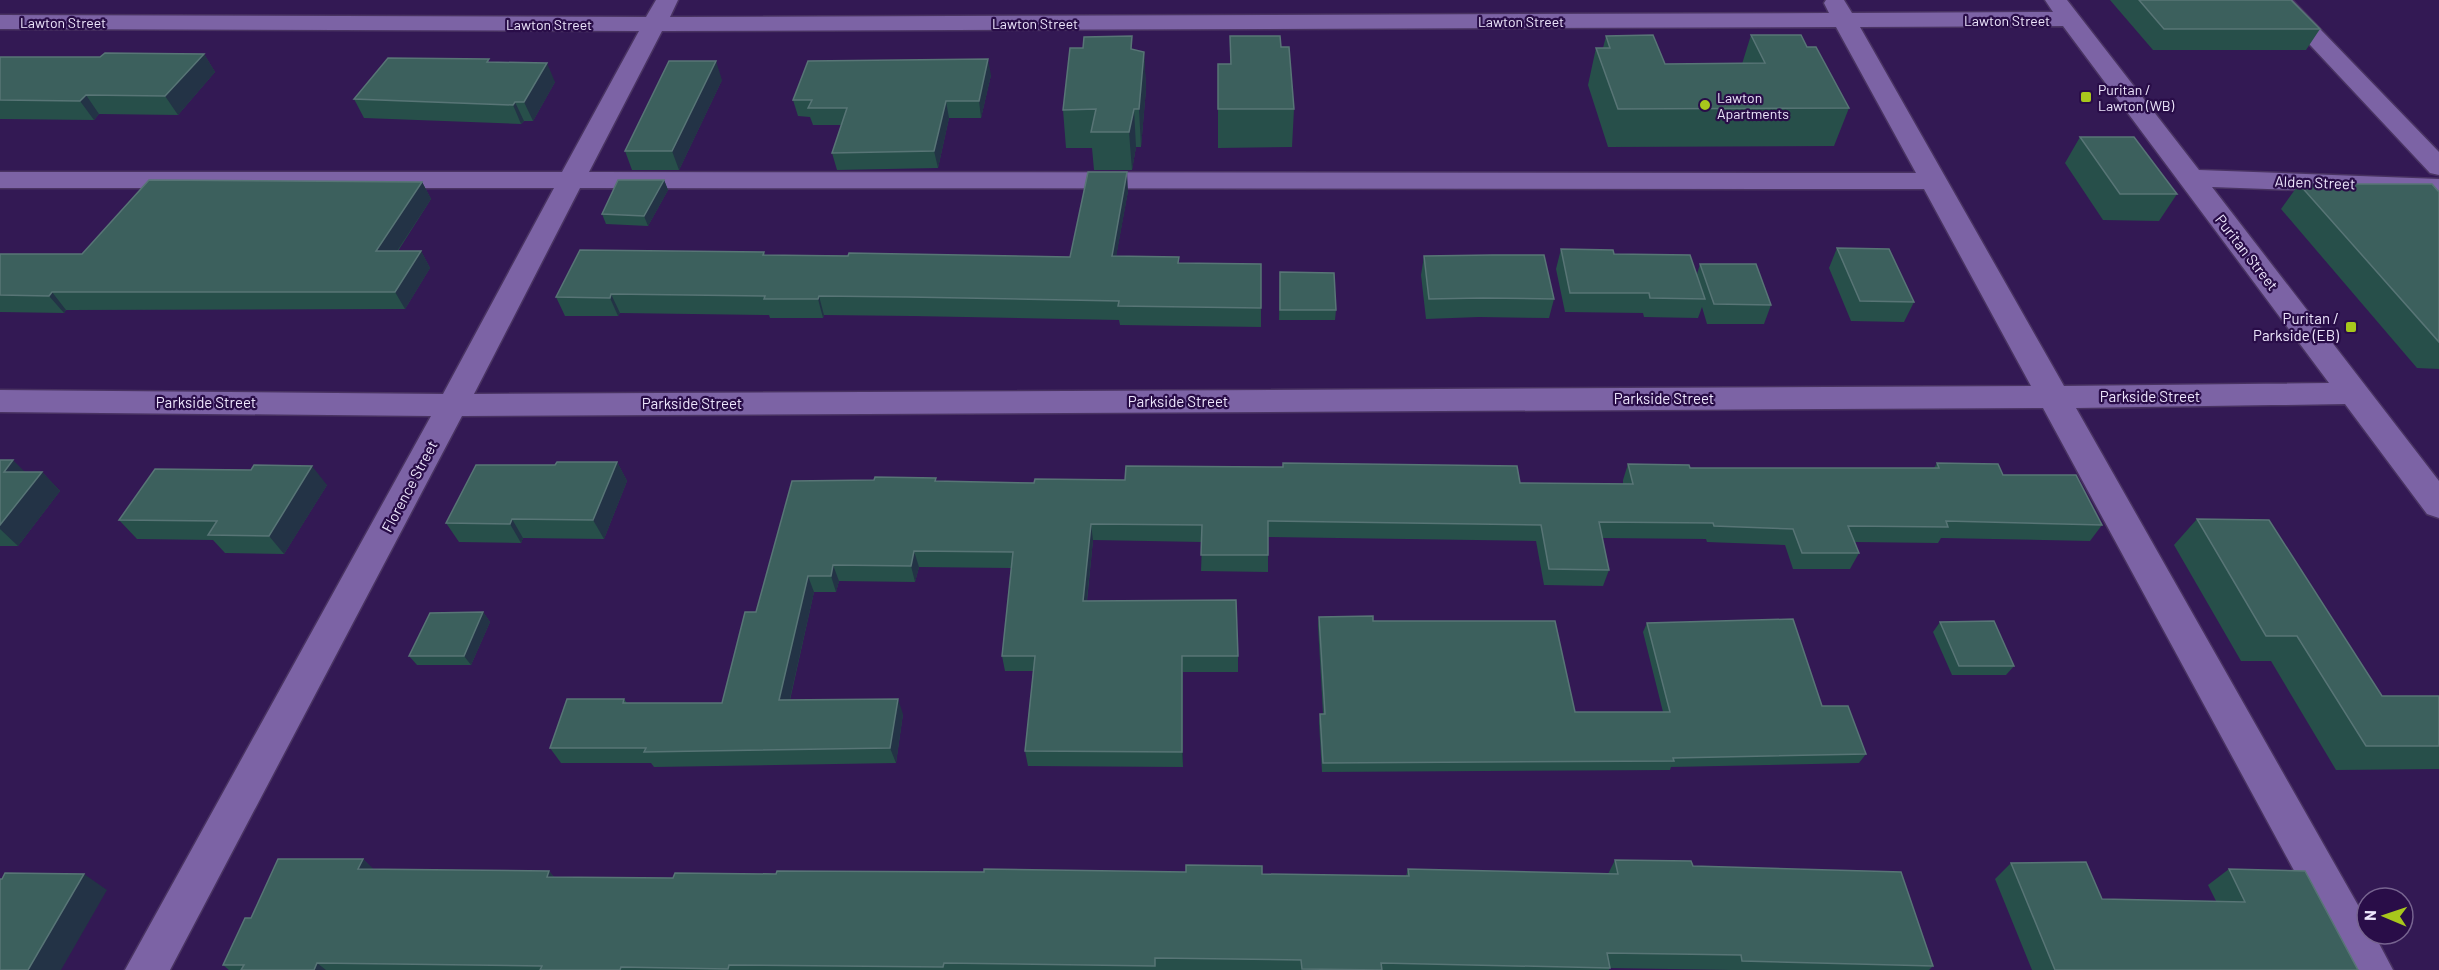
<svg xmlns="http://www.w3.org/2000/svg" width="2439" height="970" font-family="Barlow,sans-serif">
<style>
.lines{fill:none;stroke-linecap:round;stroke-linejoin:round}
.minor-casing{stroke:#493362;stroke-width:3}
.minor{fill:#7c63a5;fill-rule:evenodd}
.wall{fill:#274f4a}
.shaded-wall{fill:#233346}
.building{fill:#3c605d;stroke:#587576;stroke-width:1.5}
.poi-dot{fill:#a8c71c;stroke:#290d48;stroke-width:2}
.labels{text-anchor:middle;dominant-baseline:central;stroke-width:4.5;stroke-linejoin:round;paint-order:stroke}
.far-street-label{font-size:14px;fill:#ede6fc;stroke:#290d48}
.far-poi-label{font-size:14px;fill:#ede6fc;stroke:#290d48;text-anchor:start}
.street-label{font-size:15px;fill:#ede6fc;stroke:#290d48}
.poi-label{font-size:15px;fill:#ede6fc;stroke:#290d48;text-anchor:end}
</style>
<rect width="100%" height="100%" fill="#331954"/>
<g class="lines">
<g class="minor-casing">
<path id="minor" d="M656 0H678L670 17H683L1829 13 1824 3 1826 0H1844L1852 13 2053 12 2045 0H2067L2199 170 2439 179V195L2212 187 2439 481V518L2427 514 2345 404 2076 408 2367 921V934H2374L2393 970H2348L2043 408 462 416 170 970H125L431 416 0 412V390L443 394 554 188H0V172H562L639 31 0 29V15L646 17ZM2063 26 2329 383 2064 386 1860 27ZM1836 27 1916 173 589 172 662 31ZM580 188 1924 189 2031 386 474 394Z
M2268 0H2292L2439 152V175L2430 173Z"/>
</g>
<use href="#minor" class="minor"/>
</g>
<path class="wall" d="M2110 0H2291L2320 29 2306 50H2153Z
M1751 35 1807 47 1849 108 1834 146 1608 147 1588 85 1596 48H1603L1606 36 1665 64H1742Z
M1230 36 1281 47 1294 109 1292 147 1218 148V64H1230Z
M1133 50 1144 52 1146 89 1141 147H1136L1132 170H1094L1092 148H1066L1063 110Z
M204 54 215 72 178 115 99 114 94 120 0 119V57H100Z
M491 62 555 82 533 121H524L521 124 364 118 354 99Z
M991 75 981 118H949L938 168 837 170 832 153 841 125H813L810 117 798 116 793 100Z
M722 80 679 170H632L625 151Z
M2080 137 2177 194 2159 221 2103 220 2065 163Z
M664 180 668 190 648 226 606 224 602 214Z
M422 182 431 199 398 251H421L430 268 405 309 66 310 64 313 0 312V254H82Z
M2299 184 2439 192V369L2417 368 2281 209Z
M1128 191 1116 256 1179 263 1261 308V327L1120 325 1119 320 912 316 824 315 823 318H770L769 315 620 313 618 316H565L556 297 764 252 765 255 1070 257Z
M1837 248 1914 302 1904 322 1851 321 1829 268Z
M1561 249 1614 254 1697 274 1700 264 1771 305 1764 324H1707L1702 307 1698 318 1644 317 1643 313 1565 312 1556 269Z
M1424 256 1554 299 1549 318 1479 317 1426 319 1421 275Z
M1280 272 1336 310 1335 320H1279Z
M0 460 24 472H42L60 491 18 546H0Z
M617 462 627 481 604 539 523 538 521 543 459 542 446 523 555 465Z
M1937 463 2003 475 2102 525 2090 541 1941 538 1938 543 1855 542 1859 553 1850 569H1793L1785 545 1707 542 1706 539 1602 538 1609 570 1603 586 1544 585 1536 541 1268 537V572L1201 571 1202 542 1093 540 1087 601 1238 656V672H1183V767L1028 766 1025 751 1033 671H1005L1002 656 1011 568 919 567 915 582 839 581 836 592H814L790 700 903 714 896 763 654 767 651 763H561L550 748 624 699 627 703H722L756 612 936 481 1034 483H1520L1623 484V480L1628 464 1690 468H1934Z
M251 470 327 485 284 554 225 553 213 540 137 539 119 520Z
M2197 519 2382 696H2439V769L2336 770 2271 661H2241L2174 545Z
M483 612 490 622 471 665H417L409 656Z
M1319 617 1373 621 1575 712H1663L1643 632 1647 623 1822 706 1866 754 1859 763 1671 767 1670 770 1322 772 1319 723 1320 714H1323L1318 626Z
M1940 622 2014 666 2006 675H1952L1933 632Z
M363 859 374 870 549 871 554 877 673 878 776 874H1262L1406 876 1408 869 1608 874 1615 860 1693 866 1933 966 1929 970H1730L1610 968 1609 970H229L223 965 251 918Z
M2011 863 2102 899 2216 901 2208 885 2229 869 2358 970H2032L1995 879Z"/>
<path class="shaded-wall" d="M1144 52 1146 89 1141 147 1139 109Z
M204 54 215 72 178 115 165 96Z
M988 59 991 75 981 118 979 101Z
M716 61 722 80 679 170 672 151Z
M547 63 555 82 533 121 524 102Z
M86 95 99 114 94 120 80 101Z
M946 101 949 118 938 168 934 151Z
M515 102 524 121 521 124 513 105Z
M1134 109 1136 147 1132 170 1129 132Z
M1127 172 1128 191 1113 274 1112 256Z
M664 180 668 190 648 226 644 216Z
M422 182 431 199 386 268 376 251Z
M421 251 430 268 405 309 395 292Z
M52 292 66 310 64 313 49 296Z
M611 294 620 313 618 316 610 298Z
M819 296 824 315 823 318 818 299Z
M13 460 32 479 4 472Z
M617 462 627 481 604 539 593 520Z
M312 466 327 485 284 554 269 536Z
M42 472 60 491 18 546 0 529V525Z
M512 519 523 538 521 543 510 524Z
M1091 524 1093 540 1085 617 1083 601Z
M914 551 919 567 915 582 911 566Z
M833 565 839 581 836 592 831 576Z
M808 576 814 592 786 716 779 700Z
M483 612 490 622 471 665 464 656Z
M1182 656 1183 672V767L1182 752Z
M898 699 903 714 896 763 890 748Z
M363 859 380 875 358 869Z
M549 871 562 887 547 877Z
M84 874 107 890 61 970H28Z
M317 963 326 970H314Z"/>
<path class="building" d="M2139 0H2291L2320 29H2164Z
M1653 35 1665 64 1765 63 1751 35H1801L1807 47H1816L1849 108 1618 109 1596 48H1610L1606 36Z
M1132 36 1131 49 1144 52 1139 109H1134L1129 132H1091L1096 109 1063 110 1070 48H1083L1084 37Z
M1230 36H1280L1281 47H1289L1294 109H1218V64H1231Z
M105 53 204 54 165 96 86 95 80 101 0 100V57H100Z
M388 58 489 59 487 62 547 63 524 102H515L513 105 354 99Z
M988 59 979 101H946L934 151 832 153 847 108H808L812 100H793L808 61Z
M669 61H716L672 151H625Z
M2080 137H2134L2177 194H2120Z
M1088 172H1127L1112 256 1179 257 1178 263 1261 264V308L1118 306 1119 301 908 297 819 296 818 299H764L765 296 611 294 610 298 556 297 580 250 764 252 763 255 848 256 849 253 1070 257Z
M149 180 422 182 376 251H421L395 292H52L49 296 0 295V254H82Z
M618 180H664L644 216 602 214Z
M2299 184H2432L2439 192V342Z
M1837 248 1889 249 1914 302 1860 301Z
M1561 249 1613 250 1614 254 1690 255 1705 299 1650 298 1649 293H1570Z
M1492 255H1544L1554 299 1483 298 1429 299 1424 256Z
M1700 264H1756L1771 305 1714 304Z
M1280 272 1334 273 1336 310H1280Z
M0 460H13L4 472H42L0 525Z
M557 462H617L593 520 512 519 510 524 446 523 476 465H555Z
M1283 463 1517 466 1520 483 1633 484 1628 464 1689 465 1690 468H1939L1937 463 1998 464 2003 475H2076L2102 525 1946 521 1948 527 1848 526 1859 553H1802L1793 529 1714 526 1713 523 1599 522 1609 570 1549 569 1541 525 1268 521V555H1201L1202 525 1091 524 1083 601 1236 600 1238 656H1182V752L1025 751 1035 656H1002L1013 552 914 551 911 566 833 565 831 576H808L779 700 898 699 890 748 644 752 646 748H550L567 699H624L623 703H722L745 612H756L792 481 874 480 875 477 936 478 935 481 1034 483 1035 479 1125 480 1126 466 1283 467Z
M254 465 312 466 269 536 208 535 217 521 119 520 155 469 251 470Z
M2197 519 2269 520 2382 696H2439V746H2366L2297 636H2266Z
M483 612 464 656H409L430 613Z
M1373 616V621H1555L1575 712H1670L1647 623 1793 619 1822 706H1848L1866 754 1673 758 1674 761 1323 763 1320 714H1325L1319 617Z
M1994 621 2014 666H1959L1940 622Z
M278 859H363L358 869 549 871 547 877 673 878 675 873 776 874 777 871 984 872V869L1186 872V865L1262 866V874L1409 876 1408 869 1618 874 1615 860 1691 861 1693 866 1901 872 1933 966 1742 961 1741 955 1607 953 1610 968 1381 963 1382 970 1302 969 1301 960 1155 958V966L944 963 943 967 729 965 728 969 621 967 620 970H540L542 966 317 963 314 970H241L244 965H223L245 918H251Z
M2086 862 2102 899 2245 902 2229 869 2305 871 2358 970H2055L2011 863Z
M5 873 84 874 28 970H0V879H2Z"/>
<g class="poi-dot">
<rect x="2080" y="91" width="12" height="12" rx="3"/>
<circle cx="1705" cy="105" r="6"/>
<rect x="2345" y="321" width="12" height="12" rx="3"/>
</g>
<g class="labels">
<g class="far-street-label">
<text x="2007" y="20">Lawton Street</text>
<text x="1521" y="21">Lawton Street</text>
<text x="63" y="22">Lawton Street</text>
<text x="1035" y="23">Lawton Street</text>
<text x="549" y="24">Lawton Street</text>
</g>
<g class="far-poi-label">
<text x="2098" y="89">Puritan /<tspan x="2098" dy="16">Lawton (WB)</tspan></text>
<text x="1717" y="97">Lawton<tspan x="1717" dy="16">Apartments</tspan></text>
</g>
<g class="street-label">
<text transform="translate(2315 182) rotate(2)">Alden Street</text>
<text transform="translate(2247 252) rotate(52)">Puritan Street</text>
<text x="2150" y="396">Parkside Street</text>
<text x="1664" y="398">Parkside Street</text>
<text x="1178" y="401">Parkside Street</text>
<text x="206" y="402">Parkside Street</text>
<text x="692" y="403">Parkside Street</text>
<text transform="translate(409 486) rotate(-62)">Florence Street</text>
</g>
<g class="poi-label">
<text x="2339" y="318">Puritan /<tspan x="2339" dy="17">Parkside (EB)</tspan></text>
</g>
</g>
<g transform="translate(2385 916) rotate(272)"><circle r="28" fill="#290d48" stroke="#776490" stroke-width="1.5"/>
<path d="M0-4.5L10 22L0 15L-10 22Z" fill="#a8c71c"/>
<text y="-9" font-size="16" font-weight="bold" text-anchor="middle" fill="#ede6fc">N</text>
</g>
</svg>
